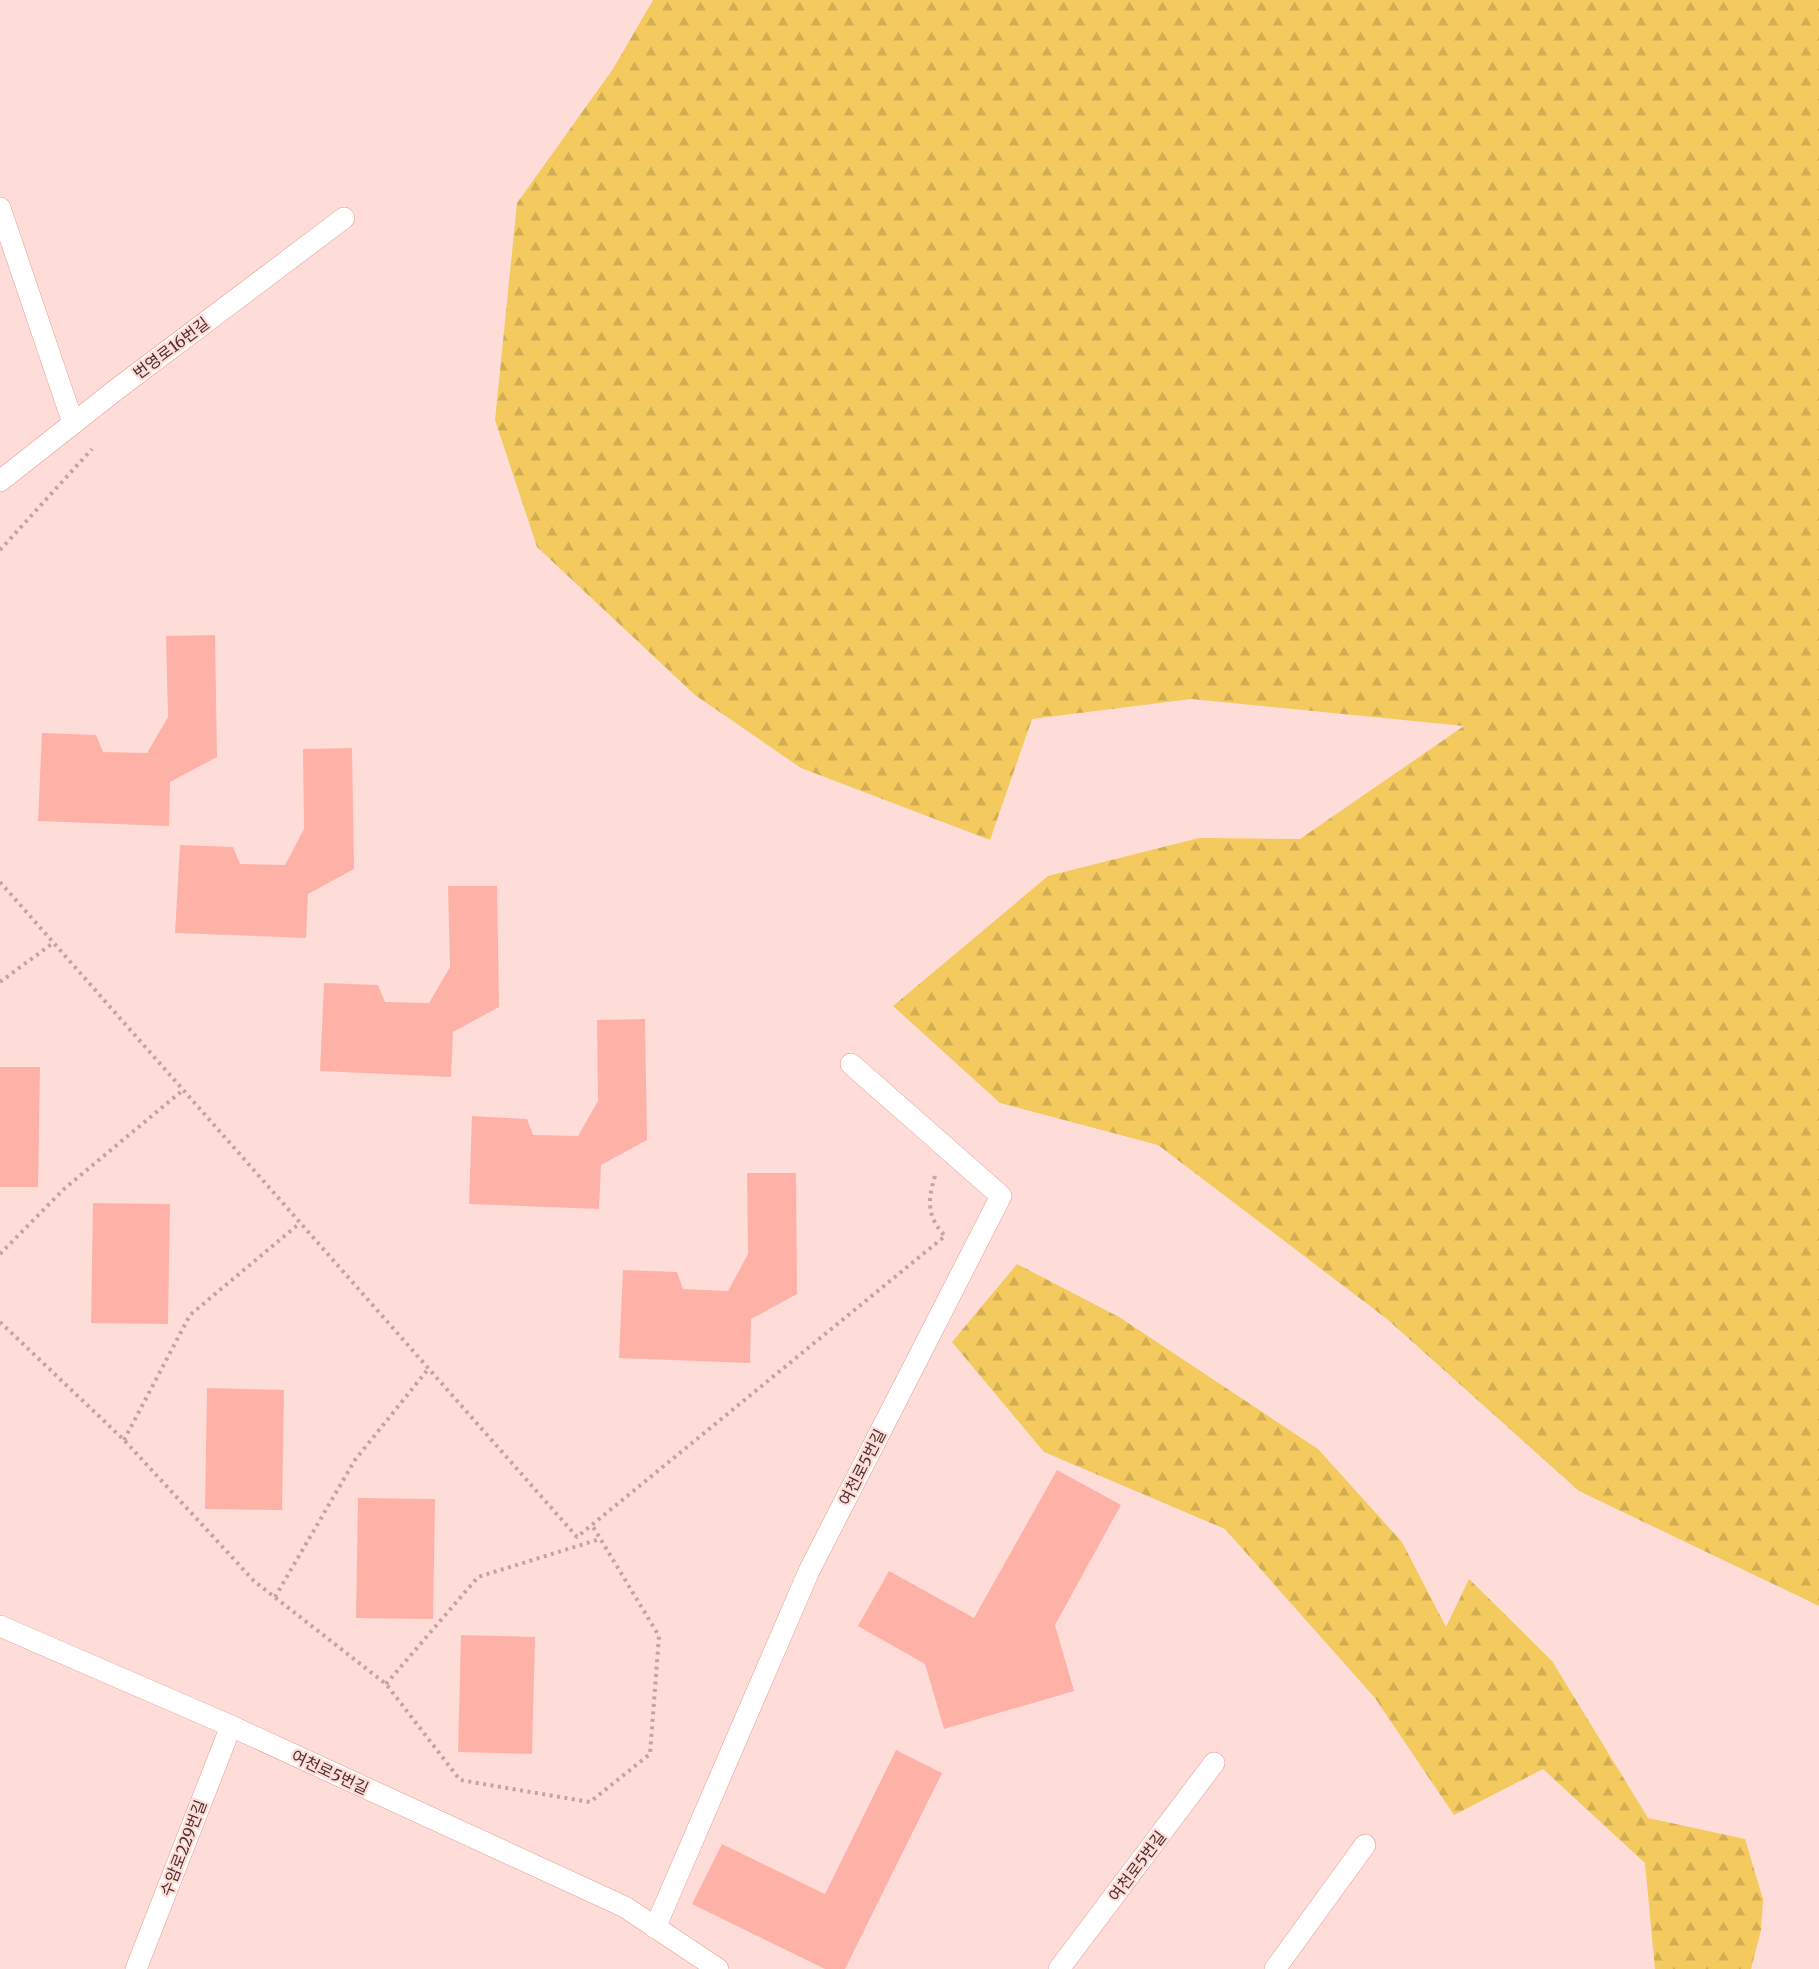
<svg xmlns="http://www.w3.org/2000/svg" width="1819" height="1969" font-family="Merriweather,'Noto Sans KR',serif">
<style>
.forest{fill:url(#forest-firs)}
.building{fill:#feb2a7}
.lines{fill:none;stroke-linecap:round;stroke-linejoin:round}
.lane-casing{stroke:#e59a90;stroke-width:22}
.path{stroke:#c4a49f;stroke-width:4;stroke-dasharray:3 4.5;stroke-linecap:butt}
.lane{stroke:#fff;stroke-width:21}
.labels{text-anchor:middle;dominant-baseline:central;stroke-width:4.5;stroke-linejoin:round;paint-order:stroke}
.street-label{font-size:16px;fill:#4e302c;stroke:#feddd8}
</style>
<defs>
<pattern id="forest-firs" width="22" height="20" patternUnits="userSpaceOnUse" patternTransform="scale(1.5)"><rect width="22" height="20" fill="#f4c95e"/><path d="M5 1l3.5 6h-7zM16 11l3.5 6h-7z" fill="#d3ad52"/></pattern>
</defs>
<rect width="100%" height="100%" fill="#feddd8"/>
<path class="forest" d="M653 0H1819V1606L1579 1491 1387 1319 1158 1145 1000 1103 893 1006 1048 876 1199 838 1300 839 1464 726 1191 699 1032 719 990 840 801 768 695 695 537 547 495 420 517 203 613 69Z
M1017 1264 1119 1317 1318 1449 1402 1542 1446 1627 1469 1579 1552 1661 1648 1818 1745 1839 1763 1899 1761 1930 1751 1969H1655L1645 1863 1543 1769 1454 1815 1375 1698 1225 1529 1044 1452 952 1342Z"/>
<path class="building" d="M215 635 217 757 170 782 169 826 38 821 42 733 96 735 103 752 147 753 168 717 166 636Z
M352 748 354 869 308 894 306 938 175 933 180 845 233 847 240 864 285 865 304 829 303 749Z
M448 886H497L499 1007 453 1032 451 1077 320 1071 324 983 378 985 385 1002 429 1003 450 967Z
M645 1019 647 1140 601 1165 599 1209 469 1204 472 1116 527 1119 533 1135 578 1136 598 1101 597 1020Z
M0 1067H40L38 1187H0Z
M747 1173H796L797 1294 751 1319 750 1363 619 1358 623 1270 677 1272 683 1289 728 1291 748 1254Z
M93 1203 170 1204 168 1324 91 1323Z
M207 1388 284 1390 282 1510 205 1509Z
M1057 1470 1121 1505 1055 1625 1074 1691 944 1729 925 1664 858 1626 889 1571 974 1618Z
M358 1498 435 1499 433 1619 356 1618Z
M461 1635 535 1637 532 1754 458 1752Z
M896 1750 942 1773 845 1969H825L692 1904 722 1844 825 1894Z"/>
<g class="lines">
<g class="lane-casing">
<path id="lane" d="M0 208 73 423
M0 481 117 389 344 218
M0 1626 231 1726 625 1907 718 1969
M655 1928 809 1571 1001 1196 851 1064
M136 1969 231 1726
M1059 1969 1214 1763
M1275 1969 1365 1845"/>
</g>
<path class="path" d="M0 550 92 449
M0 882 577 1537 945 1236
M0 982 53 943
M935 1176C927 1202 927 1218 947 1238
M0 1254 64 1189 183 1090
M0 1322 124 1440 254 1581 386 1684 460 1780 590 1802 650 1754 659 1636 592 1525
M124 1440 190 1315 300 1223
M275 1597 355 1460 429 1368
M386 1684 478 1577 600 1539"/>
<use href="#lane" class="lane"/>
</g>
<g class="labels">
<g class="street-label">
<text transform="translate(171 348) rotate(-37)">번영로16번길</text>
<text transform="translate(862 1467) rotate(-63)">여천로5번길</text>
<text transform="translate(330 1772) rotate(25)">여천로5번길</text>
<text transform="translate(183 1848) rotate(-69)">수암로229번길</text>
<text transform="translate(1137 1866) rotate(-53)">여천로5번길</text>
</g>
</g>
</svg>
